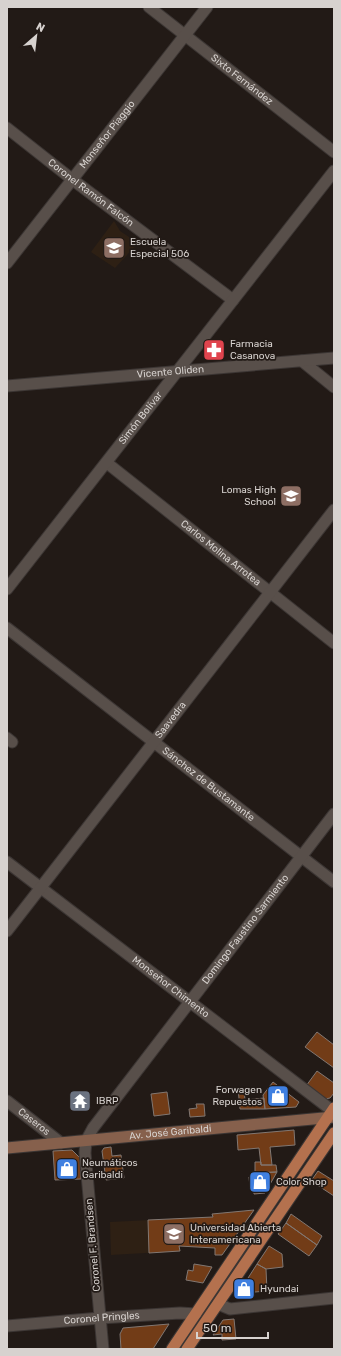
<svg xmlns="http://www.w3.org/2000/svg" width="341" height="1356" font-family="Rubik,sans-serif">
<style>
.education{fill:#2e2014}
.building{fill:#723c17;stroke:#817772}
.lines{fill:none;stroke-linecap:round;stroke-linejoin:round}
.minor-casing{stroke:#3c3634;stroke-width:13}
.tertiary-casing{stroke:#3c3634;stroke-width:13}
.secondary-casing{stroke:#3c3634;stroke-width:13}
.primary-casing{stroke:#3c3634;stroke-width:13}
.minor{stroke:#584f4a;stroke-width:11}
.tertiary{stroke:#584f4a;stroke-width:11}
.secondary{stroke:#86604c;stroke-width:11}
.primary{stroke:#b4714e;stroke-width:11}
.labels{text-anchor:middle;dominant-baseline:central;stroke-width:3.5;stroke-linejoin:round;paint-order:stroke}
.street-label{font-size:10px;fill:#d7d2cf;stroke:#221a16}
.poi-label{font-size:10px;fill:#d7d2cf;stroke:#221a16;text-anchor:start}
</style>
<rect width="100%" height="100%" fill="#221a16"/>
<path class="education" d="M114 221 120 231 138 243 115 268 91 252Z
M254 1210 222 1255H215L214 1248 180 1246V1251L111 1255 110 1222 212 1217V1214Z"/>
<path class="building" d="M317 1032 334 1045V1068L305 1047Z
M317 1071 334 1083V1093L330 1098 325 1099 306 1086Z
M273 1082 299 1102 296 1107 265 1109 263 1095Z
M238 1088 244 1090 245 1100 264 1098 265 1109H240Z
M167 1092 170 1114 154 1116 151 1094Z
M196 1104H204L205 1116 190 1117 189 1109 197 1108Z
M294 1130 295 1145 270 1147 272 1165H261L259 1148 238 1150 237 1135Z
M111 1147 112 1156 121 1155 124 1178 106 1180 102 1151 104 1148Z
M72 1150 80 1158 81 1179 55 1180 53 1151Z
M255 1162H261V1165H276L277 1172 255 1173Z
M318 1171 334 1181V1196L311 1181Z
M277 1172 265 1193 254 1194V1187H250L249 1177H253V1173Z
M254 1210 222 1255H215V1248L179 1246 180 1251 149 1253 148 1220 213 1217 212 1214Z
M291 1214 322 1236 317 1245 286 1223Z
M286 1223 317 1245 309 1256 278 1234Z
M269 1246 282 1254 283 1267 266 1269 257 1264Z
M194 1264 212 1267 203 1283 186 1280 188 1270 193 1271Z
M257 1264 266 1269 267 1291 243 1293 241 1289Z
M234 1319 236 1339 222 1340V1334L213 1335 223 1320Z
M169 1324 153 1349H121L120 1334 123 1328Z"/>
<g class="lines">
<g class="minor-casing">
<g id="minor">
<path id="s1" d="M149 7 334 152"/>
<path id="s2" d="M7 128 73 180 233 300"/>
<path d="M302 361 334 387"/>
<path id="s3" d="M107 463 334 643"/>
<path id="s4" d="M7 589 334 171"/>
<path id="s5" d="M7 628 334 882"/>
<path d="M7 738 12 742"/>
<path id="s6" d="M7 862 334 1112"/>
<path id="s7" d="M7 931 334 510"/>
<path id="s8" d="M7 1101 61 1143"/>
<path d="M218 1304 230 1309 334 1298"/>
<path id="s9" d="M7 1326 100 1318 180 1313 196 1314"/>
<path id="s10" d="M103 1349 85 1153 86 1141 93 1128 334 814"/>
</g>
</g>
<g class="tertiary-casing">
<g id="tertiary">
<path id="s11" d="M7 263 207 7"/>
<path id="s12" d="M7 386 334 358"/>
</g>
</g>
<g class="secondary-casing">
<g id="secondary">
<path id="s13" d="M7 1148 334 1117"/>
</g>
</g>
<g class="primary-casing">
<path id="primary" d="M172 1349 334 1108
M187 1349 334 1133"/>
</g>
<use href="#minor" class="minor"/>
<use href="#tertiary" class="tertiary"/>
<use href="#secondary" class="secondary"/>
<use href="#primary" class="primary"/>
</g>
<defs>
<g id="school-square" transform="scale(1.15)"><rect x="-9" y="-9" width="18" height="18" rx="4" fill="#8d6e63" stroke="#221a16"/><path d="M0-5L7-2L0 1L-7-2ZM-4 1L0 2.5L4 1V4Q0 6-4 4Z" fill="#fff"/></g>
<g id="pharmacy-square" transform="scale(1.15)"><rect x="-9" y="-9" width="18" height="18" rx="4" fill="#e0444e" stroke="#221a16"/><path d="M-2-6h4v4h4v4h-4v4h-4v-4h-4v-4h4Z" fill="#fff"/></g>
<g id="shop-square" transform="scale(1.15)"><rect x="-9" y="-9" width="18" height="18" rx="4" fill="#3f7fe0" stroke="#221a16"/><path d="M-5-2.5h2.3a2.7 3.5 0 0 1 5.4 0H5L5.5 6h-11ZM-1.5-2.5h3a1.5 2.3 0 0 0-3 0Z" fill="#fff"/></g>
<g id="temple-square" transform="scale(1.15)"><rect x="-9" y="-9" width="18" height="18" rx="4" fill="#6b7280" stroke="#221a16"/><path d="M0-6L5-2H3V0L6.5 2.5H4V6H1.5V3h-3V6H-4V2.5H-6.5L-3 0V-2H-5Z" fill="#fff"/></g>
<g id="university-square" transform="scale(1.15)"><rect x="-9" y="-9" width="18" height="18" rx="4" fill="#8d6e63" stroke="#221a16"/><path d="M0-5L7-2L0 1L-7-2ZM-4 1L0 2.5L4 1V4Q0 6-4 4Z" fill="#fff"/></g>
</defs>
<g fill-rule="evenodd">
<use href="#school-square" x="114" y="248"/>
<use href="#pharmacy-square" x="214" y="350"/>
<use href="#school-square" x="291" y="496"/>
<use href="#shop-square" x="278" y="1096"/>
<use href="#temple-square" x="80" y="1101"/>
<use href="#shop-square" x="67" y="1169"/>
<use href="#shop-square" x="260" y="1182"/>
<use href="#university-square" x="174" y="1234"/>
<use href="#shop-square" x="244" y="1289"/>
</g>
<g class="labels">
<g class="street-label">
<text stroke="none"><textPath href="#s1" startOffset="118">Sixto Fernández</textPath></text>
<text stroke="none"><textPath href="#s11" startOffset="163">Monseñor Piaggio</textPath></text>
<text stroke="none"><textPath href="#s2" startOffset="106">Coronel Ramón Falcón</textPath></text>
<text stroke="none"><textPath href="#s12" startOffset="164">Vicente Oliden</textPath></text>
<text stroke="none"><textPath href="#s4" startOffset="217">Simón Bolívar</textPath></text>
<text stroke="none"><textPath href="#s3" startOffset="145">Carlos Molina Arrotea</textPath></text>
<text stroke="none"><textPath href="#s7" startOffset="267">Saavedra</textPath></text>
<text stroke="none"><textPath href="#s5" startOffset="255">Sánchez de Bustamante</textPath></text>
<text stroke="none"><textPath href="#s10" startOffset="474">Domingo Faustino Sarmiento</textPath></text>
<text stroke="none"><textPath href="#s6" startOffset="206">Monseñor Chimento</textPath></text>
<text stroke="none"><textPath href="#s8" startOffset="34">Caseros</textPath></text>
<text stroke="none"><textPath href="#s13" startOffset="164">Av. José Garibaldi</textPath></text>
<text transform="translate(93 1245) rotate(-95)">Coronel F. Brandsen</text>
<text stroke="none"><textPath href="#s9" startOffset="95">Coronel Pringles</textPath></text>
</g>
<g class="poi-label">
<text x="130" y="242">Escuela<tspan x="130" dy="12">Especial 506</tspan></text>
<text x="230" y="344">Farmacia<tspan x="230" dy="12">Casanova</tspan></text>
<text x="276" y="490" text-anchor="end">Lomas High<tspan x="276" dy="12">School</tspan></text>
<text x="262" y="1090" text-anchor="end">Forwagen<tspan x="262" dy="12">Repuestos</tspan></text>
<text x="96" y="1101">IBRP</text>
<text x="82" y="1163">Neumáticos<tspan x="82" dy="12">Garibaldi</tspan></text>
<text x="276" y="1182">Color Shop</text>
<text x="190" y="1228">Universidad Abierta<tspan x="190" dy="12">Interamericana</tspan></text>
<text x="260" y="1289">Hyundai</text>
</g>
</g>
<rect width="341" height="1356" fill="none" stroke="#d7d2cf" stroke-width="16"/>
<g transform="translate(36 36) rotate(28)" stroke="#221a16" stroke-width="3" paint-order="stroke">
<path d="M0-3L7 15L0 10L-7 15Z" fill="#d7d2cf"/>
<text y="-6" font-size="11" font-weight="bold" text-anchor="middle" fill="#d7d2cf">N</text>
</g>
<path d="M197 1332v6h71v-6" fill="none" stroke="#d7d2cf" stroke-width="2"/>
<text x="203" y="1332" font-size="12" fill="#d7d2cf" stroke="#221a16" stroke-width="3" paint-order="stroke">50 m</text>
</svg>
